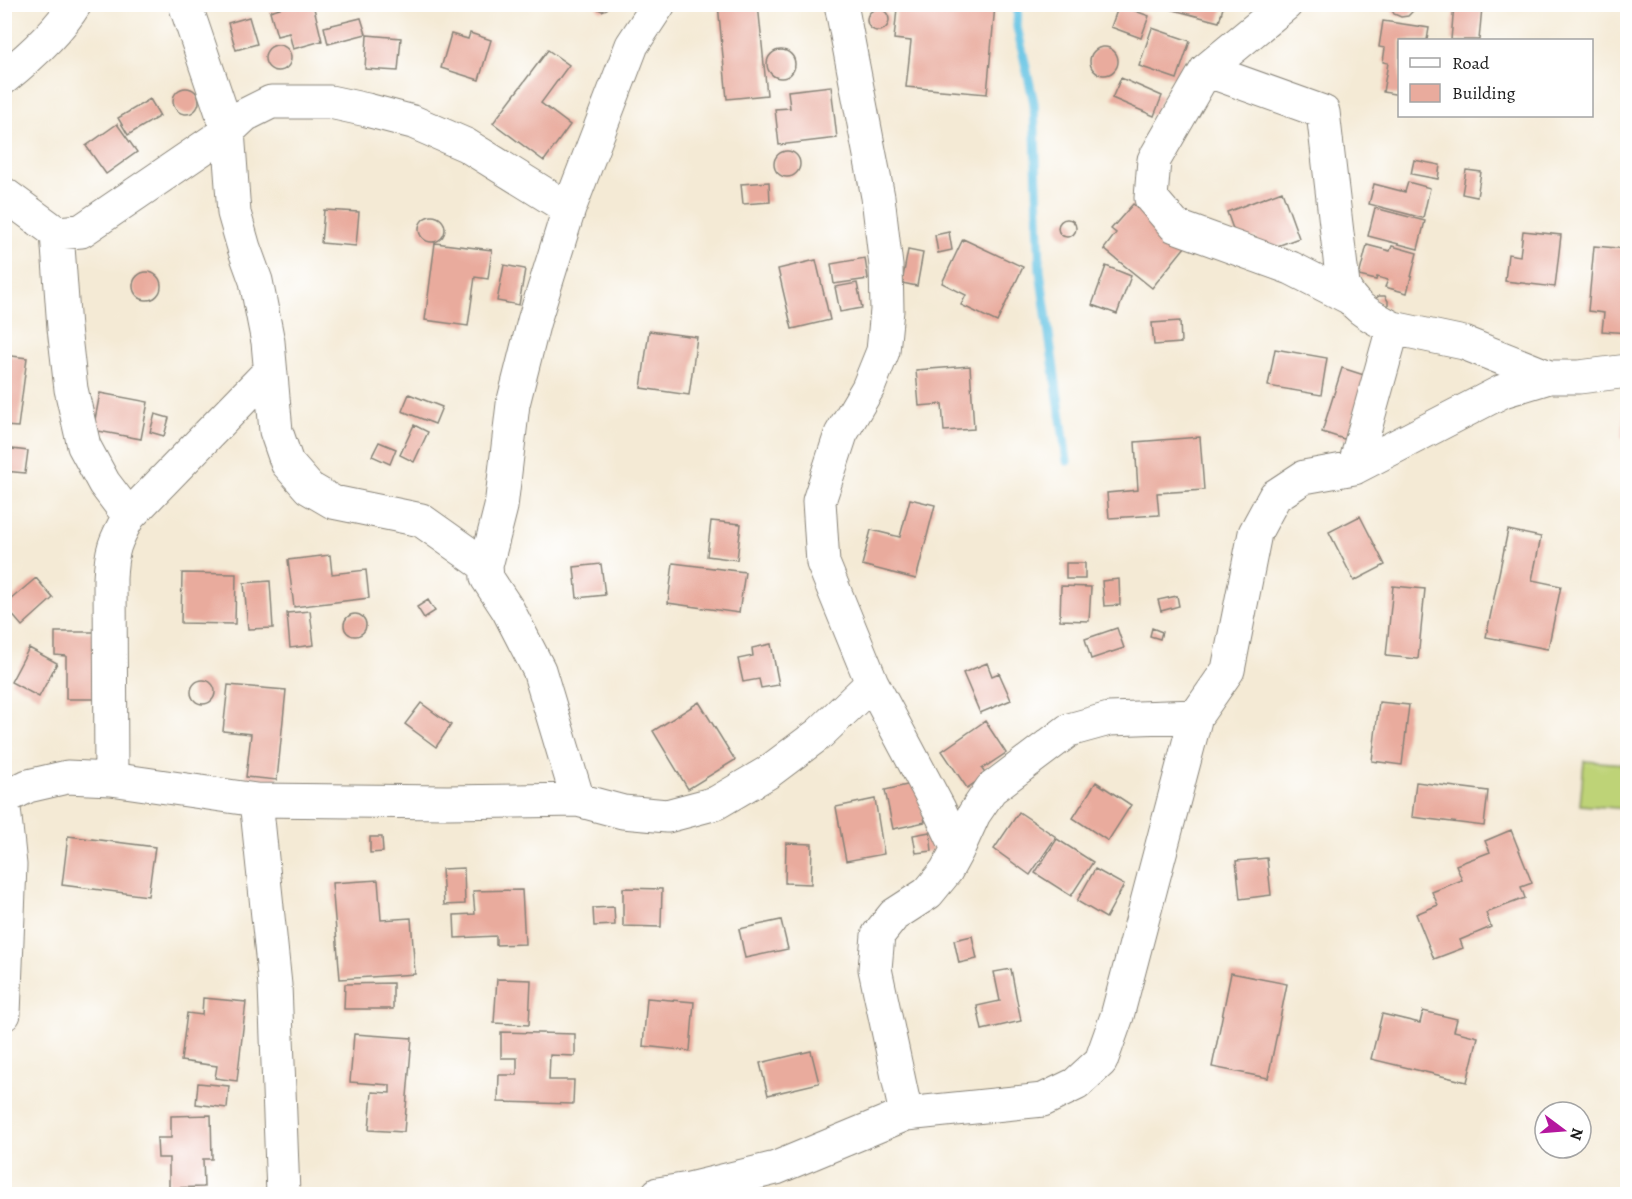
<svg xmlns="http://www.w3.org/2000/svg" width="1632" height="1199" font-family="Alegreya,serif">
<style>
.green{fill:#bed377;stroke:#6d784a;stroke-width:1.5}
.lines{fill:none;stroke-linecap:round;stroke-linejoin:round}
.stream{stroke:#64c3e3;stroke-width:9}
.building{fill:#e9ab9d}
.minor-casing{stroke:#888378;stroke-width:35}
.minor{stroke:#fff;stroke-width:33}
</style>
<rect width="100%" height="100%" fill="#fff"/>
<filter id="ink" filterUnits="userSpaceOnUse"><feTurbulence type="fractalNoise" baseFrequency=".0167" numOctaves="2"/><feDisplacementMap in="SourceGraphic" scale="12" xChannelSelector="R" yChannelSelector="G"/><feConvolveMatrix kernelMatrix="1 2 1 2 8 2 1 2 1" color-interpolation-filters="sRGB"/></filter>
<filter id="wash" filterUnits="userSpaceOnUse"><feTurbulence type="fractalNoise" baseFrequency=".008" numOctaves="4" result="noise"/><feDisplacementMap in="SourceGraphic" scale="24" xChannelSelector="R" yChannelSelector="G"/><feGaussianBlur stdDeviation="1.35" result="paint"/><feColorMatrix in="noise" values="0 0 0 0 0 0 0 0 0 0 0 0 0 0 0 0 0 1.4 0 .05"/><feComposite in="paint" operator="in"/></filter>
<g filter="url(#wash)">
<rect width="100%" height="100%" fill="#f4ead5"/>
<path class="green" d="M1584 761 1627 764V809L1580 805Z"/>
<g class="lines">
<path class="stream" d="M1018 4 1017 27 1034 103 1040 271 1067 461"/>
</g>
<g id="blocks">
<path class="building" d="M293 4H313L322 41 293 49 289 33 277 36 270 11Z
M595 4H610L607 9 602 11 598 9Z
M718 4H758L767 95 727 99Z
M1172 4H1224L1219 22 1170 9Z
M910 5H995L987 94 906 87 911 41 894 39 897 8 910 9Z
M1119 5 1149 16 1141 38 1111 27Z
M1392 5H1414L1413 11 1408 16 1401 17 1394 14 1391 8Z
M1454 5 1482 7 1479 40H1451Z
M867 20a11 11 0 1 1 22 0a11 11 0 1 1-22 0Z
M249 17 257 44 236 50 228 23Z
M361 18 366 34 328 44 324 27Z
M1383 21 1429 28 1427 40H1400V95L1383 92 1388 63 1383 62 1385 48 1379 47Z
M1152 28 1190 41 1177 79 1139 66Z
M470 33 491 40 479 80 441 68 451 34 468 39Z
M367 35 401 38 398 71 365 69Z
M265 58a13 13 0 1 1 26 0a13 13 0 1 1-26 0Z
M1090 61a14 14 0 1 1 28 0a14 14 0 1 1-28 0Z
M548 50 569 65 541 103 570 125 544 161 493 123Z
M767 64a14 14 0 1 1 28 0a14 14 0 1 1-28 0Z
M1121 78 1162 96 1154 116 1112 98Z
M831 86 837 138 779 145 775 109 790 108 788 91Z
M173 101a13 13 0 1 1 26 0a13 13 0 1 1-26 0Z
M150 99 160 116 128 135 118 118Z
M117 124 137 152 106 174 86 146Z
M774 164a13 13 0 1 1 26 0a13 13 0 1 1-26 0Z
M1414 160 1440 165 1438 179 1411 174Z
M1466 170 1481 172 1477 197 1462 194Z
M769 182 770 202 743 204 741 184Z
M1408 182 1430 188 1423 218 1369 204 1374 184 1405 192Z
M1282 191 1299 238 1261 252 1256 237 1238 243 1227 212Z
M1133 204 1185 247 1152 288 1104 249 1116 233 1111 229Z
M1375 208 1425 221 1418 249 1368 236Z
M324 210 359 212 356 246 321 243Z
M419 229a13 13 0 1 1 26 0a13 13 0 1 1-26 0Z
M1058 228a9 9 0 1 1 18 0a9 9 0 1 1-18 0Z
M1523 231 1561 235 1555 287 1505 281 1508 254 1520 256Z
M949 232 952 250 938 253 935 235Z
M963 239 1023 267 997 322 961 305 966 295 942 283Z
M435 243 492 250 488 279 475 277 468 326 425 320Z
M1367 245 1390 251 1392 246 1417 253 1407 293 1385 287 1388 280 1377 277 1376 280 1359 276Z
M1594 246 1628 249V333L1602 331 1604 313 1588 311Z
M908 250 923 253 917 286 902 283Z
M865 258 868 279 834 284 831 264Z
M816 260 830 320 792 329 778 269Z
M504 265 525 269 519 305 497 301Z
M1106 266 1131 276 1117 314 1092 305Z
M133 286a14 14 0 1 1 28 0a14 14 0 1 1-28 0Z
M857 283 862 308 840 312 835 287Z
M1379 296H1385L1388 301V307L1375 299Z
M1180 321 1181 343 1154 345 1152 323Z
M649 331 697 337 689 395 641 388Z
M1275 349 1327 358 1321 395 1268 386Z
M4 355 27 358 18 427 4 426Z
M970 366 974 429 944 431 942 404 919 406 916 370Z
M1342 368 1367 376 1347 440 1322 432Z
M100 393 148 402 141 439 93 430Z
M409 394 442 407 435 424 402 411Z
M1626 397H1628V439L1621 438Z
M155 414 169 418 164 436 150 432Z
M414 425 428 432 414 462 400 455Z
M1200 437 1204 490 1157 493 1159 515 1109 518 1107 493 1138 490 1135 442Z
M379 442 396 449 390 464 372 456Z
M4 448 28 451 25 473 4 471Z
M910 499 935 505 916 579 862 565 871 530 900 537Z
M1360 516 1385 565 1354 581 1329 532Z
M711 521 741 524 737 560 707 556Z
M1508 530 1541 537 1532 580 1561 586 1548 649 1486 637Z
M330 555 332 574 366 570 369 598 294 607 288 560Z
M1626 561H1628V622L1622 621Z
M673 563 745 572 739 613 668 603Z
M1066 563H1085V579H1066Z
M601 564 605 595 577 598 574 567Z
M182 573 236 574 235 624 181 623Z
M36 578 53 598 22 626 4 605Z
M1119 579 1120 605 1104 606 1102 581Z
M270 581 273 628 248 629 244 583Z
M1061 586 1091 587 1089 621 1060 620Z
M1393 586 1425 589 1418 659 1386 656Z
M1177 596 1179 606 1161 611 1158 600Z
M428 600 435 611 424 618 417 607Z
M310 611 314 645 290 648 287 613Z
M344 625a11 11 0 1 1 22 0a11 11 0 1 1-22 0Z
M1117 628 1124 648 1091 659 1085 639Z
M1152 628 1162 632 1160 639 1150 636Z
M55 632H106V699H66V656L55 655Z
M771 644 779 685 761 688 759 679 743 682 738 659 753 656 752 648Z
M29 648 57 663 39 697 11 682Z
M987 663 992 676 999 673 1011 700 980 713 963 673Z
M191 692a12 12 0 1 1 24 0a12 12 0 1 1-24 0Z
M228 685 286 690 277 780 246 777 251 734 223 731Z
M699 702 735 760 688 789 653 731Z
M1379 702 1409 705 1402 765 1372 761Z
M421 703 451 725 436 747 405 724Z
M985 721 1006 753 982 769 986 775 967 788 942 751Z
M1096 782 1131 805 1108 841 1073 818Z
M1416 782 1488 791 1484 826 1412 817Z
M916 783 925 822 893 829 885 790Z
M875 799 884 854 846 861 836 807Z
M1019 812 1056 837 1030 875 994 849Z
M1511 830 1532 883 1521 887 1525 898 1486 913 1491 927 1460 940 1463 948 1434 959 1416 914 1438 905 1432 892 1462 880 1456 865 1490 852 1485 841Z
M930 832 932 851 916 853 913 835Z
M68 836 155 847 148 896 62 885Z
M370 837H382L383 852 370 853Z
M1057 839 1093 862 1071 896 1035 873Z
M786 843 812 844 811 884 785 883Z
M1267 858 1271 895 1240 899 1236 861Z
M464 868 465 904 444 905 442 869Z
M1095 869 1124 885 1106 918 1077 901Z
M378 880 381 920 411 918 415 974 340 979 332 883Z
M623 888 662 889 661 927 623 926Z
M522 890 525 944 496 945V936L455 938 454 915 475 914 473 891Z
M614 907 615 925 594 926 593 908Z
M781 920 788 949 745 958 739 929Z
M972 936 977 959 959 963 954 940Z
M1011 969 1021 1021 982 1030 977 1006 1000 1001 994 972Z
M1231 973 1287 984 1268 1078 1212 1067Z
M497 979 531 980 529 1025 494 1023Z
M393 983V1009H344L345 984Z
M203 998 246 1002 237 1081 215 1078 217 1066 181 1061 187 1013 202 1015Z
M647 998 694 1002 690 1051 643 1046Z
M1423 1011 1457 1019 1454 1031 1478 1037 1467 1082 1371 1059 1382 1014 1420 1023Z
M501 1032 575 1034V1056L550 1055 549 1080H574L573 1104 498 1102 499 1075H517V1058H501Z
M354 1034 412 1038 404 1132 369 1130 372 1092 390 1093V1085L350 1082Z
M811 1051 819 1083 768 1095 760 1063Z
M198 1083 229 1086 227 1108 196 1104Z
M211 1115 212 1159H203L204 1187 169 1188V1158H158L157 1138H171V1116Z"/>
</g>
</g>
<g filter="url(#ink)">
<use href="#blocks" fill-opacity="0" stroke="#888378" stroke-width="1.5"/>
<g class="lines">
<g class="minor-casing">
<path id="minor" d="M185 4 228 131 234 213 244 248 256 281 268 342 276 431 287 463 309 488 333 502 421 520 486 566
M841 4 878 197 886 266 887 310 883 351 868 388 841 434 819 501 823 563 872 683 939 809 958 849 946 871 928 893 894 915 878 935 875 969 906 1114
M1286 4 1206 70 1154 160 1151 198 1175 226 1291 268 1348 297
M4 78C30 57 58 32 75 4
M4 194 57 233 81 231 228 131 245 115 271 102H330L367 110 413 122 466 145 569 209 632 45 659 4
M569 209 534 321 513 404 501 507 486 566 487 578 508 610 539 670 578 800
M57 233 64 328 71 389 84 446 104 483 129 516
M1393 328 1464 343 1549 377
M1354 468 1503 391 1549 377H1579L1628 371
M111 779 110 579C111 550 115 541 129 516L270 371
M4 798 28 786 67 777 111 779 256 800 447 802 578 800 623 812 667 816 716 803 767 773 819 734 872 683
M256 800 275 985 283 1194
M4 808 10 865 4 1014
M958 849 974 814 991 789 1069 730 1109 719 1196 716
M658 1194 689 1189 776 1168 906 1114 1043 1100 1076 1084 1101 1061 1117 1016 1196 716 1228 670 1255 533 1275 496 1304 477 1354 468 1393 328C1371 316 1353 308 1343 285L1323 112 1206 70"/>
</g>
<use href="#minor" class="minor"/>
</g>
</g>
<rect width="1632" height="1199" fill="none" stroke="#fff" stroke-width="24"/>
<rect x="1398" y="39" width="195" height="78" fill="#ffffff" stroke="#a4a4a4" stroke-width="1.5"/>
<rect x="1410" y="58" width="30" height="9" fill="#ffffff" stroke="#a4a4a4" stroke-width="1.5"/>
<text x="1452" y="69" font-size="18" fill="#1c1c1c">Road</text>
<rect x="1410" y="84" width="30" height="18" fill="#e9ab9d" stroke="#a4a4a4" stroke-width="1.5"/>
<text x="1452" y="99" font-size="18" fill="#1c1c1c">Building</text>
<g transform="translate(1563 1130) rotate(106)"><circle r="28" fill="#ffffff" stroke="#a4a4a4" stroke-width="1.5"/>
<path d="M0-4.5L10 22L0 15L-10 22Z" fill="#b5179e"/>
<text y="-9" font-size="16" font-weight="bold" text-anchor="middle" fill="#1c1c1c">N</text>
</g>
</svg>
